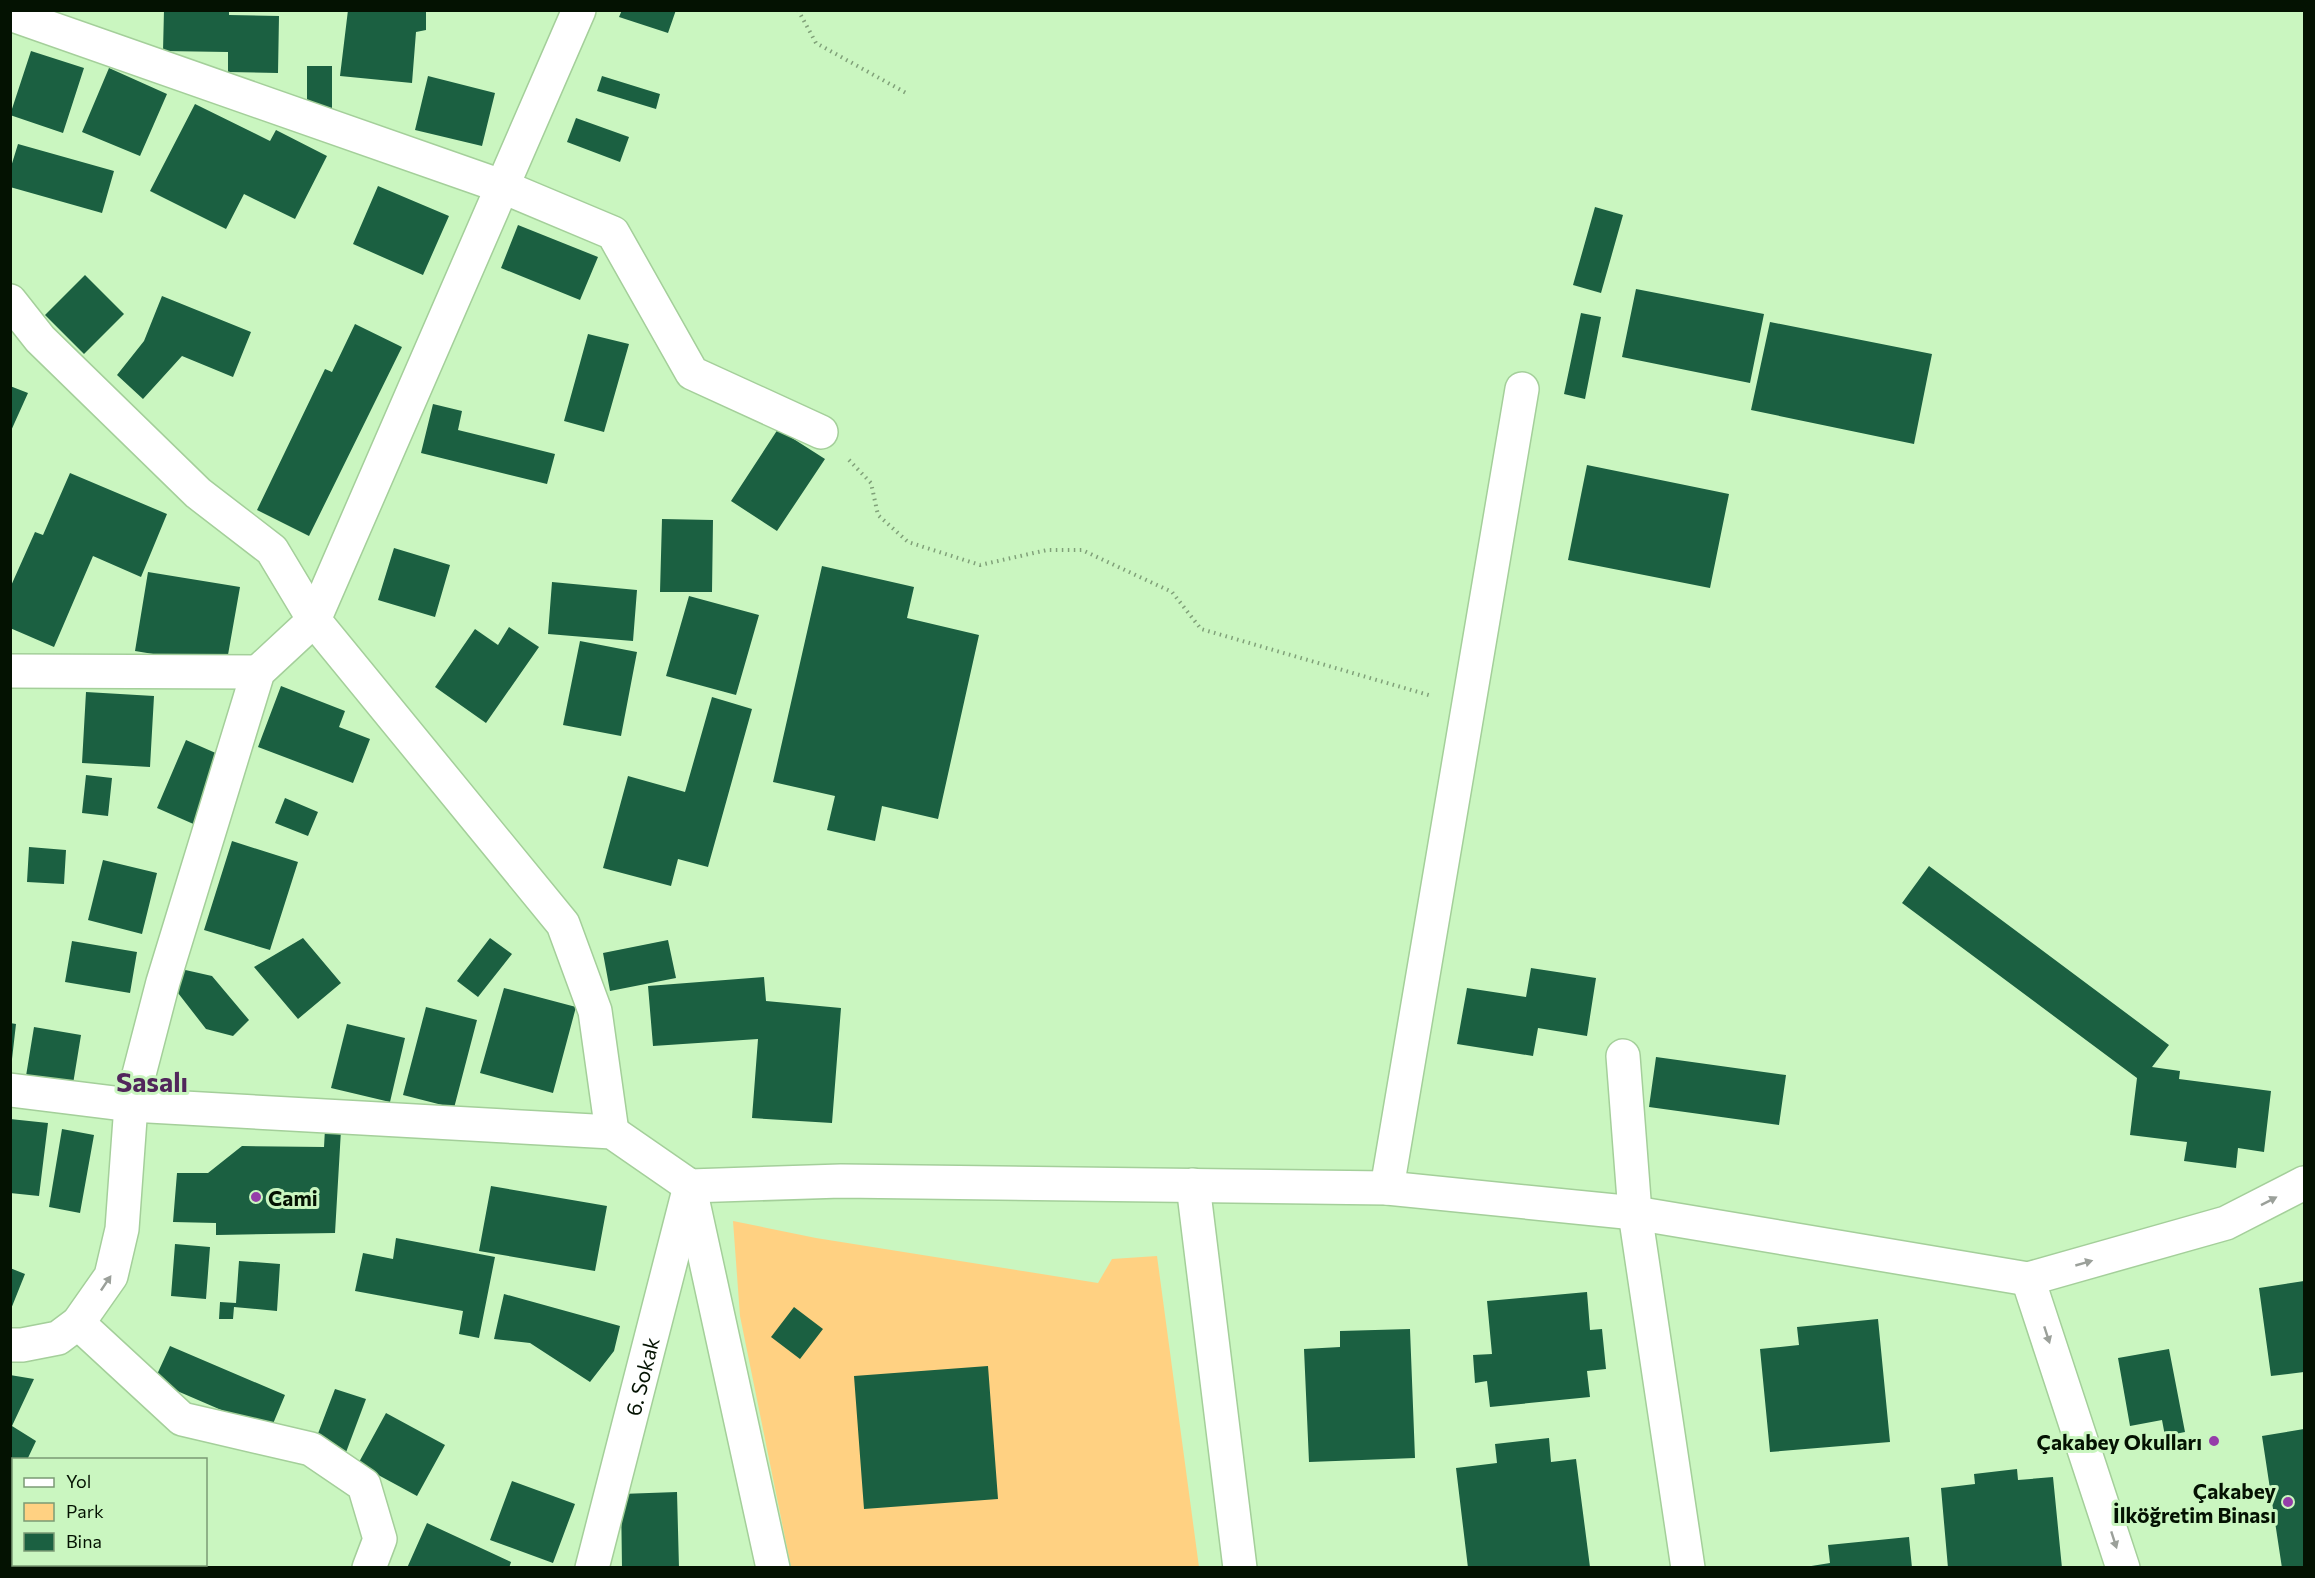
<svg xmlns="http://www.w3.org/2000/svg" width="2315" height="1578" font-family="Commissioner,sans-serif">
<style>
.green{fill:#ffd182}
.building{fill:#1b6041}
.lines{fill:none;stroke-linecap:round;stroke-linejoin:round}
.minor-casing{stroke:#a4cf9a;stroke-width:36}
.path{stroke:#80a179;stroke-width:4;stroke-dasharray:1.5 4.5;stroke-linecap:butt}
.minor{stroke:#fff;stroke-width:33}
.oneway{fill:#9ba09a}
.poi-dot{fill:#953da9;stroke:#caf6c0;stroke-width:2}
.labels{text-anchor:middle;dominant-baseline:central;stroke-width:6;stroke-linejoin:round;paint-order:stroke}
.poi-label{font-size:21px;font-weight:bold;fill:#041202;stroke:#caf6c0;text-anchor:end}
.street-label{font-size:21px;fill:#041202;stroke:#caf6c0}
.district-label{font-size:27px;font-weight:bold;fill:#51265b;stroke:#caf6c0}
</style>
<rect width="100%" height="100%" fill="#caf6c0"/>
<path class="green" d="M733 1221 816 1238 1098 1283 1112 1259 1157 1256 1199 1567H791L740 1316Z"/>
<path class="building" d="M164 10H229V15L279 16 278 73 228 72V52L163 51Z
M348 10H426V30L416 32 412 83 340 76Z
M622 10H676L668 33 619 17Z
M31 51 84 68 63 133 10 115Z
M307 66H332V108H307Z
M109 68 167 94 140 156 82 132Z
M428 76 495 93 482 146 415 130Z
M602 76 660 94 656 109 597 91Z
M195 104 270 141 276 130 327 156 295 219 244 194 226 229 150 191Z
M576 118 629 137 620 162 567 142Z
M18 144 114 171 102 213 10 187V170Z
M378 186 449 216 423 275 353 244Z
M1595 207 1623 215 1601 293 1573 285Z
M518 225 598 257 580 300 501 268Z
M85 275 124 314 84 354 45 315Z
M1636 289 1764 314 1750 383 1622 357Z
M162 296 251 332 233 377 182 356 143 399 117 375 144 341Z
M1581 313 1601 317 1585 399 1564 394Z
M1770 322 1932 354 1914 444 1751 410Z
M355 324 402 347 309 536 257 510 325 369 332 372Z
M588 334 629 344 604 432 564 421Z
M10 386 28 393 10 433Z
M433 404 462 411 458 430 555 454 547 484 421 453Z
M778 429 825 459 777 531 731 501Z
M1587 465 1729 494 1710 588 1568 560Z
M70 473 167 514 141 577 93 556 54 647 10 628V588L35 532 43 535Z
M662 519 713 520 712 592H660Z
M394 548 450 565 435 617 378 600Z
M822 566 914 587 907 618 979 635 938 819 882 806 875 841 827 830 835 796 773 782Z
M148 572 240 587 226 666 135 651Z
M552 582 637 590 633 641 548 634Z
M689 596 759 615 736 695 666 676Z
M509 627 539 647 486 723 435 687 475 629 498 645Z
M580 641 637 652 621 736 563 725Z
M281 686 345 711 339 727 370 739 353 783 258 747Z
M86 692 154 696 150 767 82 763Z
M712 697 752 709 708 867 678 859 671 886 603 868 628 776 685 792Z
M186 740 227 758 198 826 157 808Z
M86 775 112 778 108 816 82 813Z
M285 798 318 812 308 836 275 823Z
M232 841 298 862 270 950 204 930Z
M29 847 66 850 64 884 27 882Z
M103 860 157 873 142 934 88 920Z
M1929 866 2169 1045 2152 1067 2180 1071 2179 1079 2271 1091 2264 1152 2238 1148 2236 1168 2184 1161 2187 1142 2130 1135 2137 1078 1902 903Z
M303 938 341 983 298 1019 254 967Z
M490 938 512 954 478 997 457 981Z
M668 940 676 978 610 991 603 953Z
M72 941 137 952 130 993 65 982Z
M1531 968 1596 978 1587 1036 1538 1028 1533 1056 1457 1044 1467 988 1526 997Z
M181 969 212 976 249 1020 233 1036 206 1029 178 993Z
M764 977 766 1001 841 1008 832 1123 752 1118 758 1039 653 1046 648 986Z
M504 988 576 1007 553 1093 480 1073Z
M426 1007 477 1020 454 1108 403 1095Z
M10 1023 16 1024 12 1059H10Z
M347 1024 405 1038 390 1102 331 1088Z
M34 1027 81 1035 73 1084 26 1076Z
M1656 1057 1786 1075 1779 1125 1649 1107Z
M10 1119 48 1123 39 1196 10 1193Z
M62 1129 94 1135 80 1213 49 1207Z
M325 1129 341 1130 335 1233 216 1235V1223L173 1222 177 1173H208L242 1146 324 1147Z
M491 1186 607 1206 595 1271 479 1251Z
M396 1238 495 1257 479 1338 459 1334 463 1311 355 1291 363 1253 393 1259Z
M175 1244 210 1247 206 1299 171 1296Z
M239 1261 280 1264 277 1311 234 1307 233 1319H219L220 1302 236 1303Z
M10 1268 25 1274 11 1309H10Z
M2304 1281V1372L2271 1376 2259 1288Z
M1587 1292 1590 1330 1602 1329 1606 1369 1587 1371 1590 1397 1490 1407 1487 1381 1475 1383 1473 1355 1492 1354 1487 1301Z
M504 1294 620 1326 614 1351 590 1382 530 1343 494 1339Z
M794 1307 823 1329 800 1359 771 1337Z
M1878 1319 1890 1442 1770 1452 1760 1349 1799 1345 1797 1327Z
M1410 1329 1415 1458 1309 1462 1304 1349 1340 1347V1331Z
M170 1346 285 1395 270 1431 154 1381Z
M2169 1349 2185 1432 2165 1436 2162 1420 2130 1426 2118 1358Z
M988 1366 998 1499 864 1509 854 1376Z
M10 1375 34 1379 12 1426 36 1441 27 1460H14V1469L10 1468Z
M335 1389 366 1399 345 1455 314 1444Z
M386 1413 445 1445 417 1496 358 1464Z
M2304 1429V1568H2282L2262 1436Z
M1549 1438 1551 1462 1576 1459 1590 1567 1468 1568 1456 1468 1497 1463 1495 1444Z
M2017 1469 2018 1480 2053 1477 2062 1568H1948L1941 1488 1975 1484 1974 1474Z
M512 1481 575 1504 553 1563 490 1540Z
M677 1492 679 1568H622L621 1494Z
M10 1511 14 1512V1564H30L29 1568H10Z
M427 1523 511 1562 509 1568H407Z
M1909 1537 1912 1568H1799L1830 1563 1828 1545Z"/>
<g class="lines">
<g class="minor-casing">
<g id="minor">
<path d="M579 10 314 620 563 924 595 1011 612 1132"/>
<path d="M10 14 501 186 613 233 692 373 821 432"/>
<path d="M10 301 40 339 198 493 272 550 314 620 258 672 163 982 131 1105 122 1229 111 1276 78 1323 58 1338 22 1345H10"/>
<path d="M10 671 258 672"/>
<path d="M1623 1056 1635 1213 1688 1568"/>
<path d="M10 1090 131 1105 612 1132 690 1186 841 1181 1387 1188 1635 1213 2028 1279 2226 1223 2304 1183"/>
<path d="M1193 1185 1240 1568"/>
<path d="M1387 1188 1522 389"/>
<path d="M691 1193 773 1568"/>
<path d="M2028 1279 2123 1568"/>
<path d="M78 1323 182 1419 311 1449 364 1485 380 1539 369 1568"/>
<path id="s1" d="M592 1568 690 1186"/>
</g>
</g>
<path class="path" d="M798 10 816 43 908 94
M849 460 871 483 878 515 908 542 980 565 1047 550H1082L1172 592 1201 629 1432 696
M161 1568V1564"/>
<use href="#minor" class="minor"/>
</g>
<defs><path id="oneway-solid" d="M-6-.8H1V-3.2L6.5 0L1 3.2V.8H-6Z" transform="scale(1.5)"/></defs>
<g class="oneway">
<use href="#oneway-solid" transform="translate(2269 1201) rotate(-27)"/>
<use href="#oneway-solid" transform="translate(2084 1263) rotate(-16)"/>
<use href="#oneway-solid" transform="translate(106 1283) rotate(-56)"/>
<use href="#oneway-solid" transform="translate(2047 1335) rotate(72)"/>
<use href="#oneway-solid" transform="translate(2114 1540) rotate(72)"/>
</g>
<g class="poi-dot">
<circle cx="256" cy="1197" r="6"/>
<circle cx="2214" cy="1441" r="6"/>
<circle cx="2288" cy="1502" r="6"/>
</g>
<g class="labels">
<g class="poi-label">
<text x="268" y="1197" text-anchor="start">Cami</text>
<text x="2202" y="1441">Çakabey Okulları</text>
<text x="2276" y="1490">Çakabey<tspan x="2276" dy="24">İlköğretim Binası</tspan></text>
</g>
<g class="street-label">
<text stroke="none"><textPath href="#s1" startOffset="198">6. Sokak</textPath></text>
</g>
<g class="district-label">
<text x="152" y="1081">Sasalı</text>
</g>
</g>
<rect width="2315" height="1578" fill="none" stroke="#041202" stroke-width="24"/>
<rect x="12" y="1458" width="195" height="108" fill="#caf6c0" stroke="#7b9b74" stroke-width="1.5"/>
<rect x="24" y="1478" width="30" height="9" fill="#ffffff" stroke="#7b9b74" stroke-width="1.5"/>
<text x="66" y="1488" font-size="18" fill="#041202">Yol</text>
<rect x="24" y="1503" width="30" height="18" fill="#ffd182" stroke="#7b9b74" stroke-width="1.5"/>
<text x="66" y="1518" font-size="18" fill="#041202">Park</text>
<rect x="24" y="1533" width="30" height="18" fill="#1b6041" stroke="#7b9b74" stroke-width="1.5"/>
<text x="66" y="1548" font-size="18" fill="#041202">Bina</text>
</svg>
